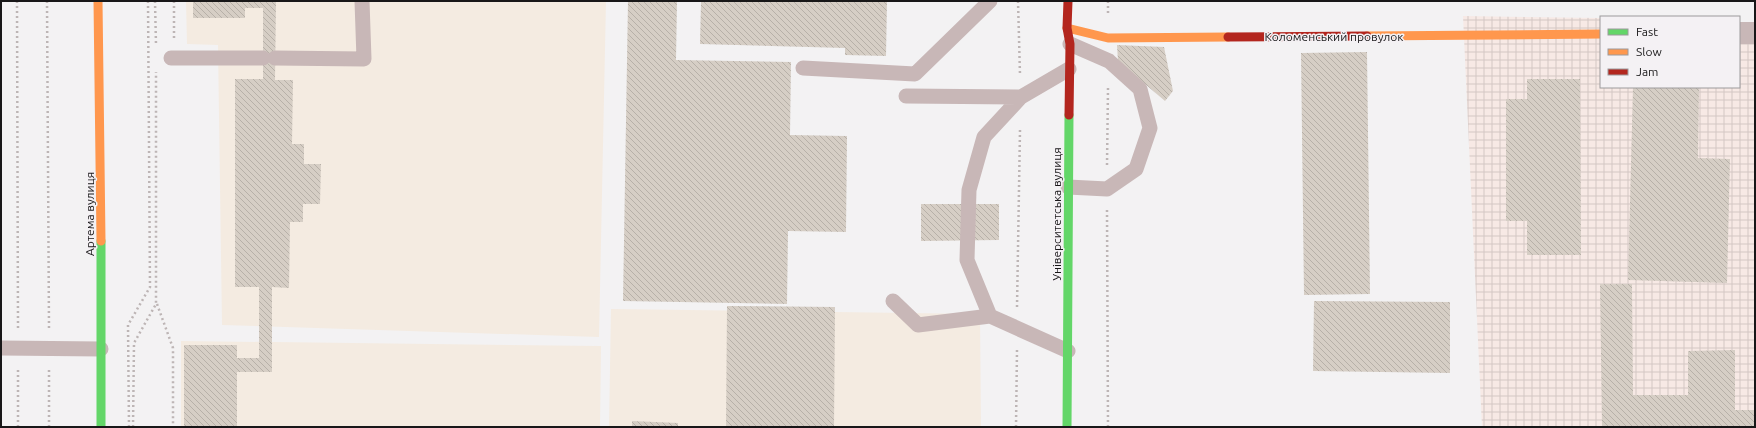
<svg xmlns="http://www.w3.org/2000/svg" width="1756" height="428" font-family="Ubuntu,sans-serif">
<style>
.commercial{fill:#f4ebe1}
.industrial{fill:url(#industrial-grid)}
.building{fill:url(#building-back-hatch)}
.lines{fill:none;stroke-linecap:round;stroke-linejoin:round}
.path{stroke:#bdb5b5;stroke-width:2.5;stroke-dasharray:2 3;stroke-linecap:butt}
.lane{stroke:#c8b7b7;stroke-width:15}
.street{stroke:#c8b7b7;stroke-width:22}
.fast{stroke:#63d668;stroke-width:9}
.slow{stroke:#ff974d;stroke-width:9}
.jam{stroke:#b3261e;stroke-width:9}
.labels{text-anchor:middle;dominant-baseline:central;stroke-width:3;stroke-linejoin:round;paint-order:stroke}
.street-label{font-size:12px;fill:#181718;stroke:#f4f1f4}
</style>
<defs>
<pattern id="industrial-grid" width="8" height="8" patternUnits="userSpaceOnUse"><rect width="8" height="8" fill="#f7e9e5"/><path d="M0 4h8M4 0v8" fill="none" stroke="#d3c7c4"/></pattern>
<pattern id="building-back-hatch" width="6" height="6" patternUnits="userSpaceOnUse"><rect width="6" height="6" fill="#d6cec5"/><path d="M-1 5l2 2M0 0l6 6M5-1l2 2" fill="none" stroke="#b7b0a8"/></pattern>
</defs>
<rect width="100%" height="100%" fill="#f3f2f3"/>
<path class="commercial" d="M186 1H606L599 337 222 325 218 45 187 44Z
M611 309 980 314 981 427H609Z
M181 341 601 346 600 427H181Z"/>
<path class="industrial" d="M1463 16 1601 18V87H1739V29H1755V427H1482Z"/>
<path class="building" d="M193 1H276L275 80H293L292 144H304V164H321L320 204H303V222H290L289 288 272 287V372H237V427H184V345H237V358H259V287H235V79H263V8H245V18H193Z
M628 1H677L676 60 791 62 790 135 847 136 846 232 788 231 787 304 623 301Z
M701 1H887L886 56 845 55V48L700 44Z
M1117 45 1164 47 1173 91 1165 101 1118 61Z
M1367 52 1370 294 1304 295 1301 53Z
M1527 79H1580L1581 255H1527V221H1506V99H1527Z
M1633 87H1699L1698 158 1730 159 1727 283 1628 280Z
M921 204H999V240L921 241Z
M1600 284H1632L1633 395H1688V351L1735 350V410H1755V427H1602Z
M1314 301 1450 302V373L1313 371Z
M727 306 835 307 834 427H726Z
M632 421 678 423V427H632Z"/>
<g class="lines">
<path class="path" d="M17 1 18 328
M47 1 49 328
M155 1 156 45
M174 1V38
M1018 1 1020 75
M1108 1V15
M1107 165 1108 88
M1107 210 1108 427
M157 304 173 348V427
M1017 307 1020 130
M18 427V367
M49 427V367
M129 427 128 325 150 287 148 1
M133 427 134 343 156 304V72
M1016 427 1017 350"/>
<path class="lane" d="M171 58H263
M275 58 364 59 362 1
M803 68 915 74 990 1
M906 96 1021 97
M1068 187 1107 189 1136 169 1150 128 1140 89 1109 61 1070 44
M893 301 918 325 990 316
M1 348 101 349
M1068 351 990 316 967 260 969 190 984 137 1021 97 1069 69"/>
<path class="street" d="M1739 33H1755"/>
<path class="fast" d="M101 241V427
M1067 427 1069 115"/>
<path class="slow" d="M98 1 101 241
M1067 28 1108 38 1228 37
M1367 36 1601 34"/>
<path class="jam" d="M1068 1 1067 28 1070 44 1069 115
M1228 37 1367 36"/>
</g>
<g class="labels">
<g class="street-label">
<text x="1334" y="36">Коломенський провулок</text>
<text transform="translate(89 214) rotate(-90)">Артема вулиця</text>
<text transform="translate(1056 214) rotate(-90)">Університетська вулиця</text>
</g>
</g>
<rect width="1756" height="428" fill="none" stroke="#181718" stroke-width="4"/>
<rect x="1600" y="16" width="140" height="72" fill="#f4f1f4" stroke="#9c9a9c"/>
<rect x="1608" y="29" width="20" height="6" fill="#63d668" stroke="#9c9a9c"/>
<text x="1636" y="36" font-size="12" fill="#181718">Fast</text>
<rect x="1608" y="49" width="20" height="6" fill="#ff974d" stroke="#9c9a9c"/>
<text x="1636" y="56" font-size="12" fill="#181718">Slow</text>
<rect x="1608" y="69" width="20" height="6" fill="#b3261e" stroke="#9c9a9c"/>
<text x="1636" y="76" font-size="12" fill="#181718">Jam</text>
</svg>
